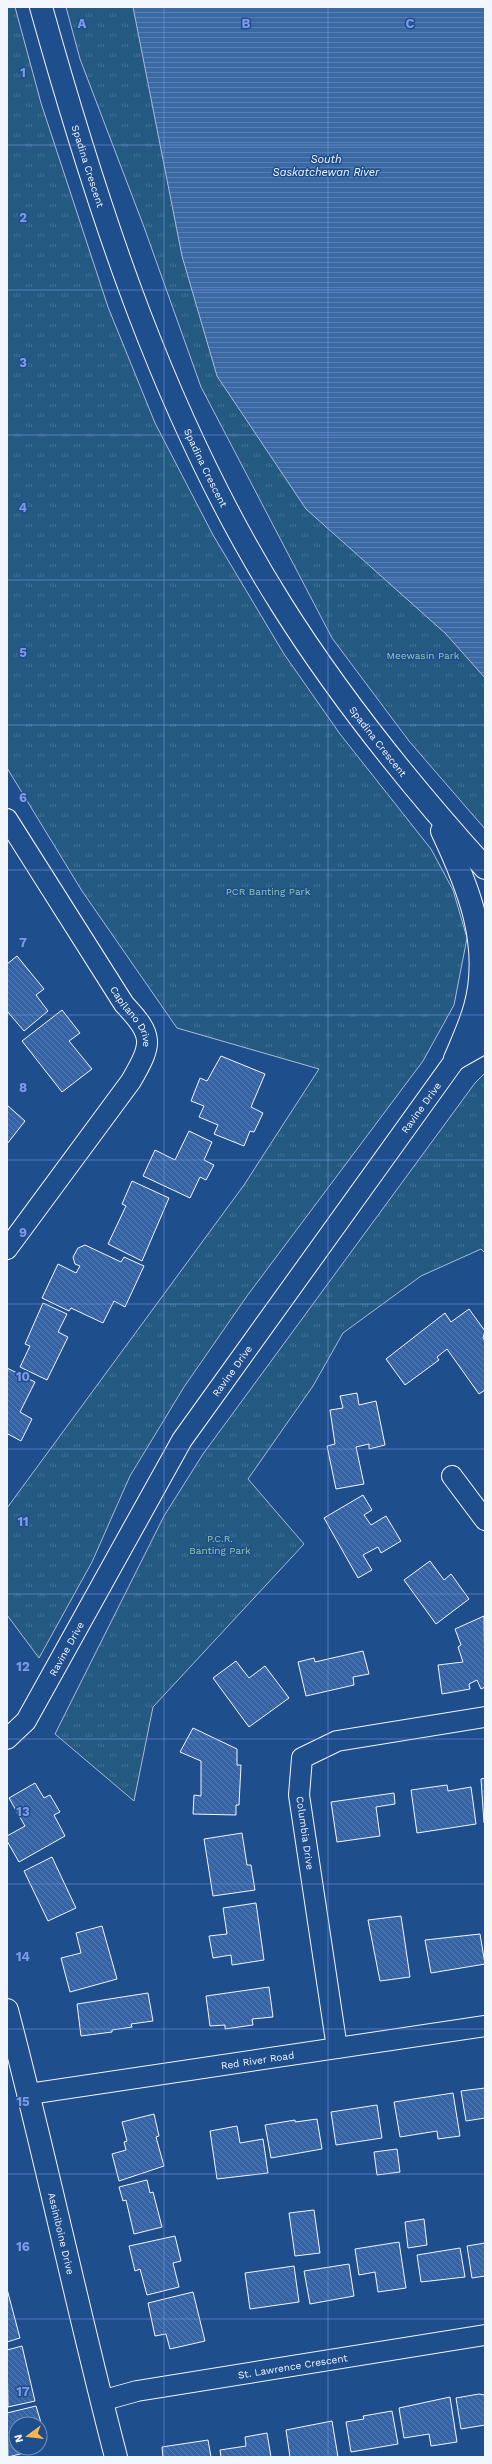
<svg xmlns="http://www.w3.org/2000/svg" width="492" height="2464" font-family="'Work Sans',sans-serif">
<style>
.park{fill:url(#park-tufts);stroke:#a8bbd7}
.water{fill:url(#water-rules);stroke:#a8bbd7}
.building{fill:url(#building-back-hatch);stroke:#f2f6ff}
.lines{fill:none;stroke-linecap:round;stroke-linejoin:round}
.street-casing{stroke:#f2f6ff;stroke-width:22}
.secondary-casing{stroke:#f2f6ff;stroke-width:24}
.street{stroke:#1f4e8c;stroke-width:20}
.secondary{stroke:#1f4e8c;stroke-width:22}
.grid{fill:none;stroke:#7d9aea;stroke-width:1;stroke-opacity:0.55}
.labels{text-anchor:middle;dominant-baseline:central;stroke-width:3;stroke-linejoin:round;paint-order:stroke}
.street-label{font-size:10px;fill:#f2f6ff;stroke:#1f4e8c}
.park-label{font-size:10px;fill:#97c8a6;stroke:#1f4e8c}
.water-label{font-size:11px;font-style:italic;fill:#f2f6ff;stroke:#1f4e8c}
.grid-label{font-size:13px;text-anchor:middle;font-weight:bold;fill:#7d9aea;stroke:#1f4e8c;stroke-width:3;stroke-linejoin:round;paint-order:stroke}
</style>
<defs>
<pattern id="park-tufts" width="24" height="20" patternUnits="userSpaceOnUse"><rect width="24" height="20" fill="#245a82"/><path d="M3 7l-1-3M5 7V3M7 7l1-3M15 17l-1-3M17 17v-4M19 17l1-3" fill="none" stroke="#447295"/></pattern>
<pattern id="water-rules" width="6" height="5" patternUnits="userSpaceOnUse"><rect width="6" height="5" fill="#3b69a3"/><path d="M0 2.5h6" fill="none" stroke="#587fb1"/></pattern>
<pattern id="building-back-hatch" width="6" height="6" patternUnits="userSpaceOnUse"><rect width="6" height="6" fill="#3563a3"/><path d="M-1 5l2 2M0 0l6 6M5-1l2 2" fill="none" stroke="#537ab1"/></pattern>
</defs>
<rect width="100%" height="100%" fill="#1f4e8c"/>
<path class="park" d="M7 7H15L41 103 108 307 155 423 213 535 284 654 340 734 431 849 453 890 467 938 454 1005 423 1061 247 1296 184 1387 130 1476 92 1562 39 1658 7 1615V1508L244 1185 319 1069 177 1028 82 891 7 768Z
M66 7H154L485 621V829L409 741 332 638 201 387 144 227 80 59Z
M485 1073V1253L481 1249 421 1276 343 1333 313 1386 248 1479 304 1544 153 1707 134 1801 55 1734 164 1516 203 1454 475 1083Z"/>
<path class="water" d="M133 7H485V678L446 634 306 509 217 376 182 256Z"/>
<path class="building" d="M17 956 44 989 36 995 48 1011 24 1031 7 1011V964Z
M62 1010 80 1033 69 1041 92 1069 62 1092 22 1041Z
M221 1056 265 1074 251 1107 263 1113 254 1132 250 1131 244 1146 214 1134 218 1125 199 1117 204 1106 191 1101 200 1078 207 1081Z
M7 1105 25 1121 7 1144Z
M189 1131 212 1142 204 1160 214 1165 206 1180 200 1177 190 1198 143 1176 155 1150 175 1160Z
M132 1181 169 1198 142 1261 108 1244 126 1206 122 1204Z
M85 1245 121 1262 124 1257 144 1266 125 1307 114 1301 103 1323 71 1308 69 1311 42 1298 58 1264 76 1273 80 1266 75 1264 73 1257 78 1248Z
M43 1303 67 1314 58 1332 68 1337 47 1380 20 1367 30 1346 25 1344Z
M469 1309 485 1331 483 1338 485 1341V1390L479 1394 447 1349 437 1357 439 1360 405 1385 386 1359 445 1313 451 1322Z
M7 1368 35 1382 20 1412 32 1419 21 1441 8 1434 7 1436Z
M357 1393 359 1405 376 1401 385 1445 369 1449V1444L356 1447 364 1484 336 1489 327 1446 335 1444 330 1410 343 1408 340 1396Z
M363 1495 372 1510 364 1515 371 1525 386 1516 401 1541 381 1553 378 1547 363 1555 372 1570 358 1578 324 1518Z
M430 1561 444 1580 451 1574 469 1599 436 1624 404 1580Z
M484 1616 485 1687 481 1689 477 1680 469 1684 470 1689 442 1694 438 1665 463 1662 458 1647 461 1645 455 1629Z
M363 1651 369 1674 353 1677 354 1685 306 1696 298 1662 314 1658 315 1662Z
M236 1661 249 1678 265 1666 289 1698 249 1727 213 1678Z
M193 1728 237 1749V1765H241L239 1805H236V1815L193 1814 194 1795 201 1796V1761L180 1752Z
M485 1778V1823H484L481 1779Z
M35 1783 44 1798 50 1795 60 1812 54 1815 65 1836 19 1862 7 1841V1836L25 1826 9 1798Z
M447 1785 448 1791 471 1787 476 1824 417 1833 411 1790Z
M394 1793 395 1804 376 1807 380 1836 337 1842 331 1802Z
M242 1833 247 1865H251L255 1890 213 1896 204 1839Z
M52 1857 76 1908 48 1921 24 1871Z
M256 1903 264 1960 232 1965 231 1955 213 1958 209 1936 227 1934 223 1908Z
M401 1916 410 1977 380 1981 368 1920Z
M102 1926 117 1979 70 1992 61 1958 81 1953 76 1933Z
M480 1934 485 1964 431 1973 425 1940Z
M269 1987 273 2017 252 2019 253 2025 225 2029V2025L210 2026 206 1996Z
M148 1993 153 2021 131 2024 132 2027 112 2030V2032L81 2036 77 2004Z
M485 2088V2118L466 2121 461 2091Z
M453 2093 460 2136 438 2139 437 2131 400 2137 394 2102Z
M377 2105 382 2138 336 2145 331 2112Z
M154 2114 159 2136 156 2137 164 2166 119 2181 112 2154 126 2150 124 2142 127 2141 122 2122Z
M317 2119 322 2149 271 2158 265 2125 295 2120V2122Z
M237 2126 240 2143 263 2139 268 2173 217 2179 210 2131Z
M397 2149 400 2172 377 2175 374 2152Z
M147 2180 150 2193 153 2192 162 2227 134 2234 126 2200 123 2201 119 2187Z
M314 2210 320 2253 295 2256 289 2213Z
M424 2219 427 2245 408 2248 405 2222Z
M175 2236 181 2261 173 2263 179 2287 147 2295 140 2269 135 2271 129 2246Z
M399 2242 406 2288 378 2292 375 2272 359 2275 355 2249Z
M485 2243V2276L472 2278 467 2246Z
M460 2248 465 2277 421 2282 417 2255Z
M349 2264 354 2296 310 2304 304 2271Z
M294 2266 299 2302 250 2309 245 2273Z
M7 2289 20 2338 7 2342Z
M193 2292 205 2341 170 2349 166 2334 155 2336 148 2303Z
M22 2346 35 2401 8 2407 7 2350Z
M479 2394 485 2395V2425L461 2429 456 2398Z
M450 2397 457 2442 431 2446 429 2434 404 2438 399 2408Z
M36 2406 42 2426 40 2424H16V2448L40 2449 8 2457 7 2413Z
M392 2411 398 2444 351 2452 346 2422 364 2419 363 2416Z
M332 2421 338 2457H290L286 2430Z
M267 2433 271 2457H221L220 2450 246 2446 245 2437Z
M208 2440 211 2457H163L162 2447Z"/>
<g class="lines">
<g class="street-casing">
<g id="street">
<path id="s1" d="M7 819 124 1004C154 1036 153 1043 131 1081L7 1249"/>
<path d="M452 1476 485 1520"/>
<path id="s2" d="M7 1739 26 1721 182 1440 485 1018"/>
<path d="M337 2048 299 1795 302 1758 337 1741 485 1717"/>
<path id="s3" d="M29 2094 485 2026"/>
<path id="s4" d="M101 2401 137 2391 485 2335"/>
</g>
</g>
<g class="secondary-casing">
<g id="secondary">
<path id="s5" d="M41 7C99 214 166 421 281 604 340 698 410 785 485 868"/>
<path d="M442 831C468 886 492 945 475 1007 470 1025 462 1042 455 1059"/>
<path d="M455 1059 485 1042"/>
<path id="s6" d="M7 2010C46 2158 77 2308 116 2457"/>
</g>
</g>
<use href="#street" class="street"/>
<use href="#secondary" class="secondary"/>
</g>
<path class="grid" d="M164 7V2457M328 7V2457M7 145H485M7 290H485M7 435H485M7 580H485M7 725H485M7 870H485M7 1015H485M7 1160H485M7 1304H485M7 1449H485M7 1594H485M7 1739H485M7 1884H485M7 2029H485M7 2174H485M7 2319H485"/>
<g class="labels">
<g class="street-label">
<text stroke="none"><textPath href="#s5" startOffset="166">Spadina Crescent</textPath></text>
<text stroke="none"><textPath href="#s5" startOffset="490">Spadina Crescent</textPath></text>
<text stroke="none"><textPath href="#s5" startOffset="814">Spadina Crescent</textPath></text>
<text stroke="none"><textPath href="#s1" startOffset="234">Capilano Drive</textPath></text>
<text stroke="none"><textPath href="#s2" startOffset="757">Ravine Drive</textPath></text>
<text stroke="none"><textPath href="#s2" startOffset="433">Ravine Drive</textPath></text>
<text stroke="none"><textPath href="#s2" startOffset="109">Ravine Drive</textPath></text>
<text transform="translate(305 1833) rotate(82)">Columbia Drive</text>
<text stroke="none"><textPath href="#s3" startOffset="231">Red River Road</textPath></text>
<text stroke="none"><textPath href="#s6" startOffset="230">Assiniboine Drive</textPath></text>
<text stroke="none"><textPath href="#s4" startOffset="195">St. Lawrence Crescent</textPath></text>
</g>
<g class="park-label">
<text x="423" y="655">Meewasin Park</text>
<text x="268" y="891">PCR Banting Park</text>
<text x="220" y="1538">P.C.R.<tspan x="220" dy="12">Banting Park</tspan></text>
</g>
<g class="water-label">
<text x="326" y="159">South<tspan x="326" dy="13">Saskatchewan River</tspan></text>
</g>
</g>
<g class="grid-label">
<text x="82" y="28">A</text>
<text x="246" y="28">B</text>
<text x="410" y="28">C</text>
<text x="23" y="77">1</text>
<text x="23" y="222">2</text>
<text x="23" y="367">3</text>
<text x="23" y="512">4</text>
<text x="23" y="657">5</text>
<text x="23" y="802">6</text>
<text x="23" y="947">7</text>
<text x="23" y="1092">8</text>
<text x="23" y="1237">9</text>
<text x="23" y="1381">10</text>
<text x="23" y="1526">11</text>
<text x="23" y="1671">12</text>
<text x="23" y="1816">13</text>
<text x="23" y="1961">14</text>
<text x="23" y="2106">15</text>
<text x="23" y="2251">16</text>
<text x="23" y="2396">17</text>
</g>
<rect width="492" height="2464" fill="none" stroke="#f2f6ff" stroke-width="16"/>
<g transform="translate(28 2436) rotate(255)"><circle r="19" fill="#1f4e8c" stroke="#7391ba"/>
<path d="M0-3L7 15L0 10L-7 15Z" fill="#ffb74d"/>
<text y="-6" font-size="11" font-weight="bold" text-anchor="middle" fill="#f2f6ff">N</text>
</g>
</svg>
